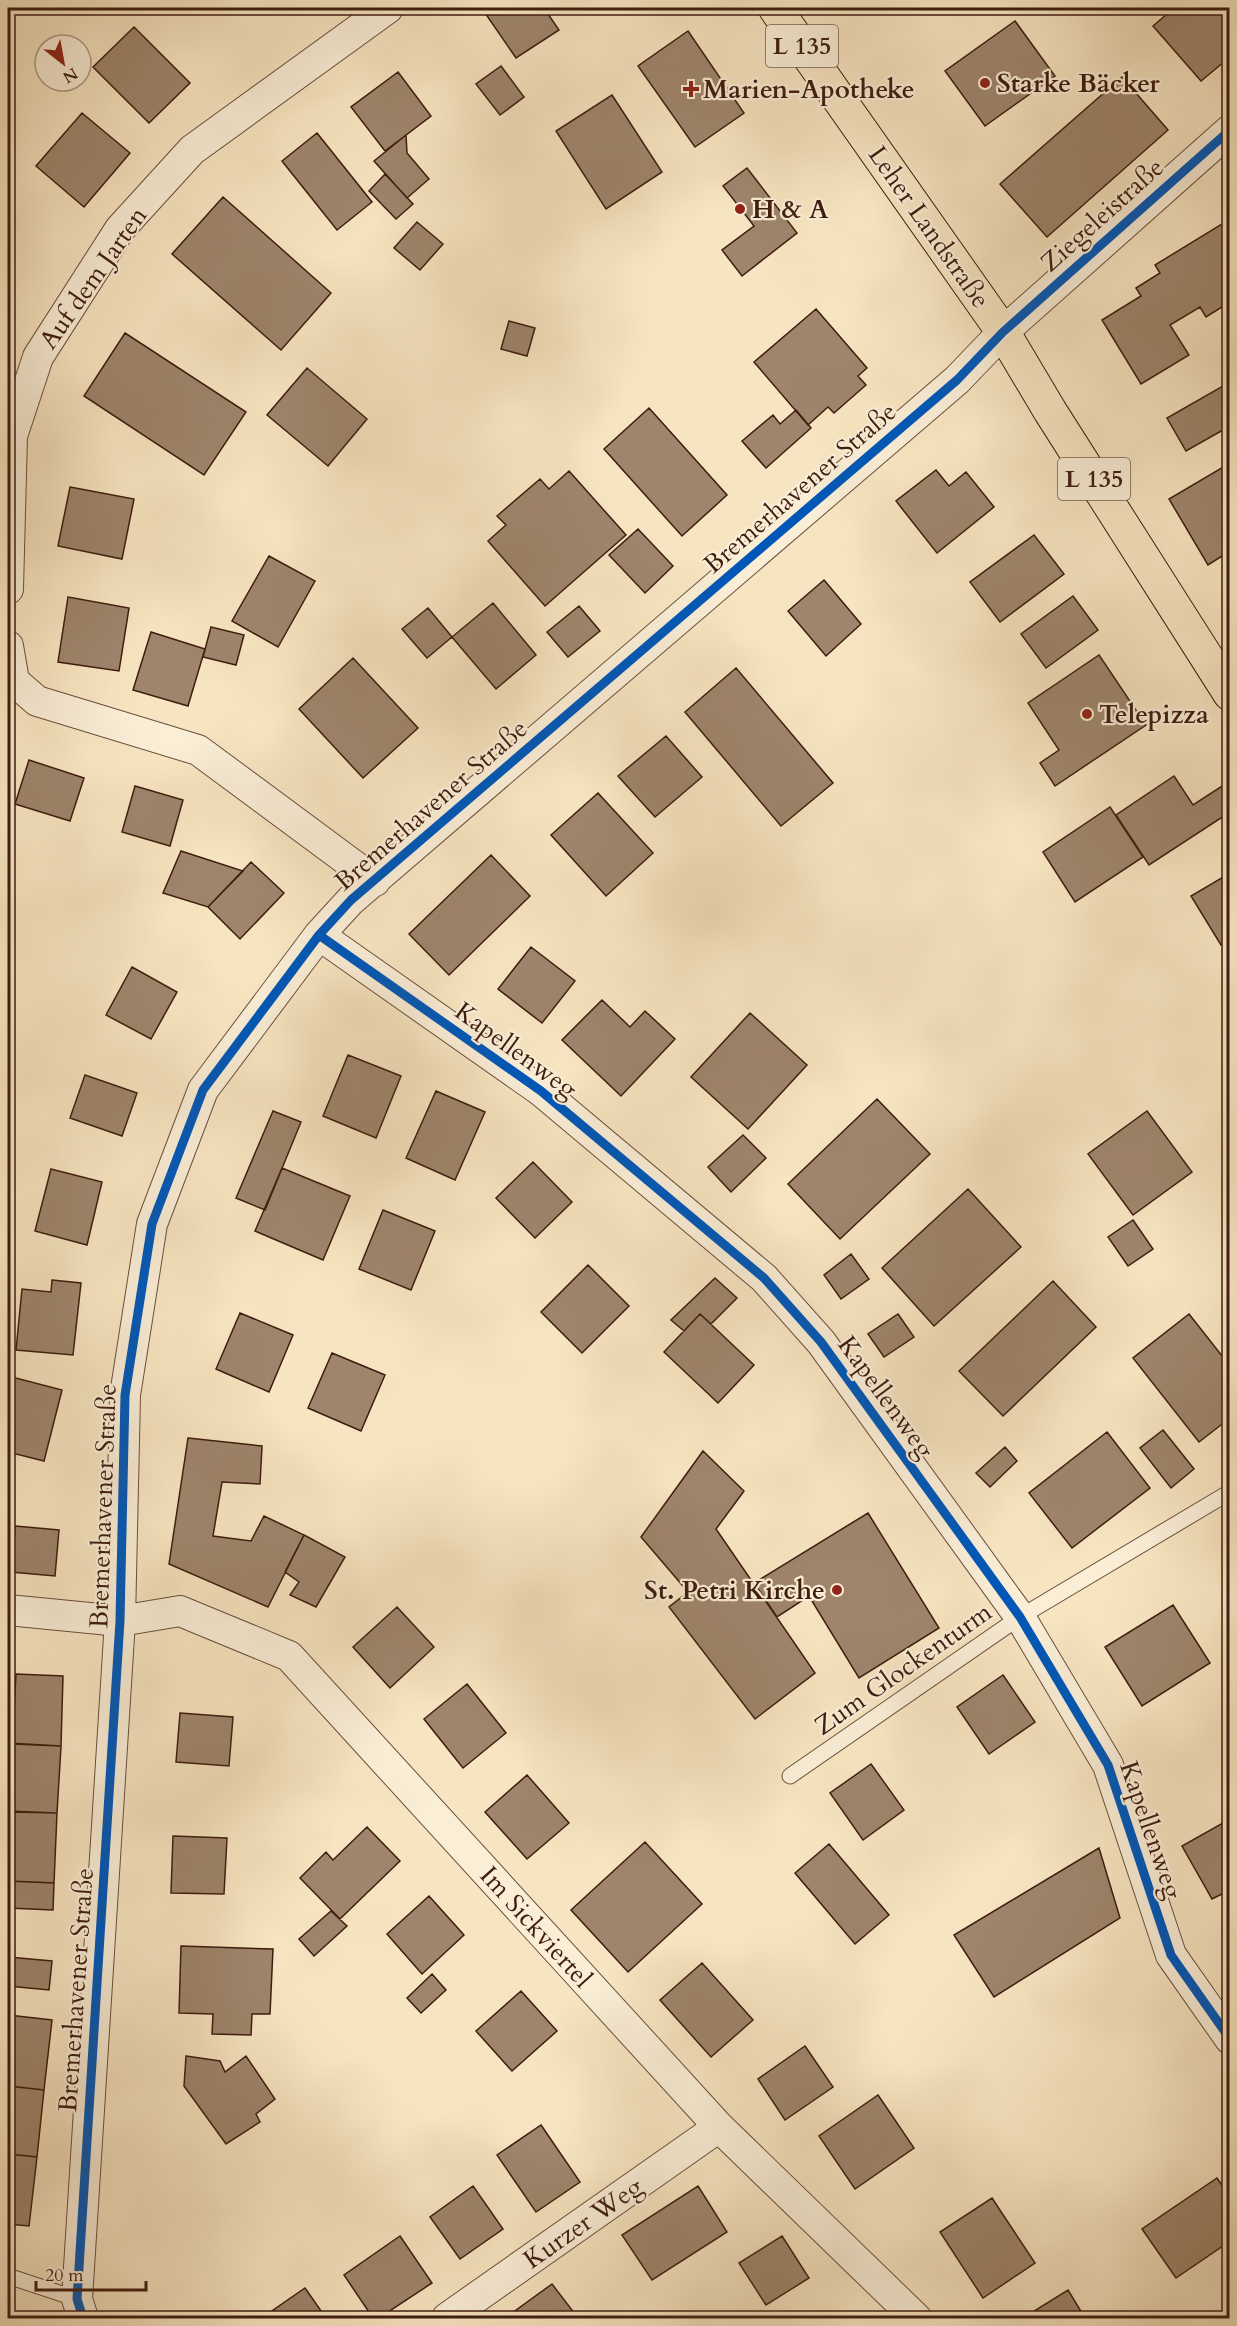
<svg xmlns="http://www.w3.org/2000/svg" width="1237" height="2326" font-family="Cardo,serif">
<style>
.building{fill:#9e856c;stroke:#3e1c0f;stroke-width:1.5}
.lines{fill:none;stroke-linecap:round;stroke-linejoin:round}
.lane-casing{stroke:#6c4e3c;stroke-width:17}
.street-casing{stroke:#6c4e3c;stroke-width:32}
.primary-casing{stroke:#3e1c0f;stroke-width:35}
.lane{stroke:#faeed7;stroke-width:15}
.street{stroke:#faeed7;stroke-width:30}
.primary{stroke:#f7e5c1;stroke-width:33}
.cycleway-casing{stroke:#faeed7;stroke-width:13}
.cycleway{stroke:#0057b8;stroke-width:9}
.poi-dot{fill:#8f2418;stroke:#faeed7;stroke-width:2}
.labels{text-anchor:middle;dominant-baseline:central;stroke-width:4.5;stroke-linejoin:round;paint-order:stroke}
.shield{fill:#faeed7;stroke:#765b4b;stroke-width:1.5}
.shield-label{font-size:24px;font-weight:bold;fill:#3e1c0f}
.poi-label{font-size:26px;font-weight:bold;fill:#3e1c0f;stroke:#faeed7;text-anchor:start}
.street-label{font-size:26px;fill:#3e1c0f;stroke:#faeed7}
</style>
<rect width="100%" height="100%" fill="#f7e5c1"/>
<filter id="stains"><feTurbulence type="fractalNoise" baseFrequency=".00333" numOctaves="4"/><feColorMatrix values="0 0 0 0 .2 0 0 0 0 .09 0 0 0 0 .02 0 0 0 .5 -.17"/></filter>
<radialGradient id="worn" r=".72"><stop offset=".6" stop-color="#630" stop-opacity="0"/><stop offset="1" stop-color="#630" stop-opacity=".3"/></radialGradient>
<path class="building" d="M487 8H544L559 30 516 58 483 10Z
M1174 8H1230V57L1201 81 1153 26Z
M1015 21 1055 76 985 126 945 71Z
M134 27 190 83 149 123 93 67Z
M688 31 744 113 695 147 638 66Z
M501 66 524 97 500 115 476 84Z
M398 72 431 116 385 151 351 107Z
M1122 77 1168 130 1047 237 1000 184Z
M612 95 662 172 606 209 556 131Z
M82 113 130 153 84 207 36 166Z
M317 133 372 202 337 230 282 161Z
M406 135 407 153 429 179 407 198 374 161Z
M747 168 797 233 742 276 722 250 754 226 723 186Z
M385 174 413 204 396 219 369 191Z
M223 197 331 293 281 350 172 254Z
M1230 219V302L1206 317 1200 307 1170 325 1189 355 1141 384 1102 320 1141 296 1136 288 1160 273 1155 265Z
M417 222 443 244 420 270 394 248Z
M816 309 867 368 858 376 866 385 834 413 828 407 808 425 754 362Z
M509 321 535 328 527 356 501 349Z
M125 333 246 412 204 475 84 396Z
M307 368 367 419 328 466 267 415Z
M1230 382V426L1186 451 1167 418Z
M649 408 727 495 682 536 604 449Z
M796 410 811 428 766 468 742 441 773 415 780 424Z
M1230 463V551L1208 565 1169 499Z
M936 470 949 486 966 472 994 507 937 553 896 501Z
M569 471 626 535 545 606 488 541 506 525 497 516 540 479 549 489Z
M70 487 134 499 122 559 58 546Z
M638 529 673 566 645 593 609 555Z
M1034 535 1064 574 1000 622 970 582Z
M269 556 315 581 278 647 232 621Z
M824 580 861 624 826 656 788 611Z
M1073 596 1098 630 1046 668 1021 634Z
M68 597 129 608 119 671 58 662Z
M493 603 536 655 496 689 452 637Z
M579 606 600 631 568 657 547 632Z
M428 608 452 637 427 658 402 629Z
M211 627 244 635 236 665 203 657Z
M151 632 205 649 188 706 133 690Z
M1099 655 1146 725 1055 786 1040 763 1059 750 1028 703Z
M353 658 418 728 363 778 299 709Z
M736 668 833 783 781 826 685 712Z
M666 736 702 777 655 817 618 776Z
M29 760 84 778 70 821 15 804Z
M1174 776 1193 805 1230 781V812L1149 865 1116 815Z
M135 786 183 800 170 846 122 832Z
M598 793 653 853 606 896 551 835Z
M1110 807 1143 857 1075 902 1043 852Z
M181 851 243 871 208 907 163 893Z
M491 855 530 896 449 975 409 934Z
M251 862 284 893 240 939 208 907Z
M1230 873V940L1221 945 1191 896Z
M531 947 575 981 542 1023 498 989Z
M132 967 177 992 151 1039 106 1015Z
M602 1000 630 1027 645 1011 675 1039 621 1096 562 1040Z
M750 1013 807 1065 748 1129 691 1077Z
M348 1055 401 1076 376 1138 323 1116Z
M85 1075 137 1093 122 1136 70 1118Z
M436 1091 485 1112 455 1180 406 1158Z
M877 1099 930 1154 840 1239 788 1184Z
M273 1111 301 1122 265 1210 236 1198Z
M1147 1111 1192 1172 1133 1215 1088 1154Z
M743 1135 766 1158 731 1192 708 1167Z
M533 1162 572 1202 535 1238 496 1198Z
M282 1168 350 1196 323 1260 255 1231Z
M51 1169 102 1182 87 1245 35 1231Z
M968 1189 1021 1247 934 1326 882 1268Z
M8 1202 13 1203 8 1224Z
M383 1210 435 1231 411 1290 359 1269Z
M1133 1220 1153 1249 1128 1266 1108 1237Z
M851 1254 869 1279 841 1299 824 1275Z
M588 1265 629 1306 582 1353 541 1312Z
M715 1278 737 1298 711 1324 700 1314 684 1331 671 1320Z
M52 1280 81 1283 73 1355 16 1350 22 1289 51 1292Z
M1053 1281 1096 1327 1003 1416 959 1371Z
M240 1313 293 1335 269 1392 216 1369Z
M700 1314 754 1365 718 1403 664 1352Z
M898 1314 914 1337 884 1357 868 1334Z
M1189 1314 1230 1366V1418L1199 1442 1133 1358Z
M332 1353 385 1375 361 1431 308 1408Z
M8 1376 62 1390 44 1461 8 1452Z
M1163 1430 1194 1469 1171 1488 1140 1448Z
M1107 1432 1150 1488 1072 1548 1029 1493Z
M188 1438 262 1446 260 1484 222 1482 213 1536 251 1541 264 1516 304 1535 268 1607 169 1564Z
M1005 1447 1017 1461 990 1487 976 1473Z
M703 1451 744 1491 716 1529 815 1673 755 1719 669 1607 688 1592 641 1537Z
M868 1513 939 1628 859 1678 809 1596 777 1617 754 1583Z
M15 1526 59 1530 55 1576 11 1572Z
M304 1535 345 1557 316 1607 290 1595 299 1582 285 1572Z
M1173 1605 1210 1663 1142 1706 1105 1647Z
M397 1607 434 1647 390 1688 353 1647Z
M16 1674 63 1676 61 1746 8 1743V1708H14Z
M1003 1675 1035 1722 989 1754 957 1707Z
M467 1684 506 1733 463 1768 424 1719Z
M180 1713 233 1717 229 1766 176 1762Z
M13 1744 61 1746 57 1813 8 1811V1775H12Z
M871 1764 904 1810 863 1840 830 1793Z
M527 1775 569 1823 527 1859 485 1812Z
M12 1812 57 1813 54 1883 8 1881V1845H10Z
M1230 1819V1890L1212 1899 1182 1846Z
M367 1827 400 1861 340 1919 300 1878 326 1852 333 1860Z
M173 1836 227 1838 224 1894 171 1893Z
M645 1842 702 1904 628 1972 571 1910Z
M829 1844 889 1915 855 1944 795 1873Z
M1099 1848 1120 1918 994 1997 954 1935Z
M8 1881 54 1883 53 1910 8 1908Z
M429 1896 464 1935 422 1974 387 1934Z
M331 1911 347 1926 314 1956 299 1939Z
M181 1946 273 1949 270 2014H252L251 2035 212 2034 213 2014 179 2013Z
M8 1957 52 1961 49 1990 8 1986Z
M702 1963 753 2020 711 2057 660 2000Z
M432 1974 446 1990 421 2013 407 1998Z
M521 1991 557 2031 512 2071 476 2031Z
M8 2015 52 2020 44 2090 8 2086Z
M805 2046 833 2087 785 2120 758 2079Z
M186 2056 220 2061 225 2072 246 2056 275 2099 256 2114 260 2122 226 2144 184 2086Z
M8 2086 44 2090 37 2157 8 2154Z
M878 2095 914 2148 855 2189 819 2136Z
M541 2125 580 2182 536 2212 497 2155Z
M8 2154 37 2157 29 2226 8 2224Z
M1217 2178 1230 2197V2241L1176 2278 1142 2229Z
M473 2186 503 2229 460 2259 430 2217Z
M698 2186 727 2232 652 2280 622 2235Z
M992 2198 1035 2263 983 2298 940 2232Z
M400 2236 432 2283 379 2318H373L344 2275Z
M782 2236 809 2278 766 2305 739 2263Z
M552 2284 578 2318H505Z
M305 2288 326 2318H273L269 2313Z
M1068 2290 1085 2318H1034L1031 2313Z
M827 2311 832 2318H815Z"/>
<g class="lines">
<g class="lane-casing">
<path id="lane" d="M790 1776 1020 1617 1230 1492
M8 2276 77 2299"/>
</g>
<g class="street-casing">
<path id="street" d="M8 589 12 436 38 357 120 229 192 150 388 8
M8 646 14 681 37 701 198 750 375 881
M319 935 541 1091 764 1278 821 1342 1020 1617 1108 1765 1171 1955 1230 2039
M8 1610 120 1621 180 1611 289 1656 719 2127 916 2318
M83 2318 77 2299 120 1621 125 1395 152 1224 203 1090 319 935 351 900 957 380 1003 332 1230 130
M447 2318 719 2127"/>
</g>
<g class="primary-casing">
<path id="primary" d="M775 8 1003 332 1050 411 1230 694"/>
</g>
<use href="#lane" class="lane"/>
<use href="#street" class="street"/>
<use href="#primary" class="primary"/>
<g class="cycleway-casing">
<path id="cycleway" d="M319 935 541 1091 764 1278 821 1342 1020 1617 1108 1765 1171 1955 1230 2039
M83 2318 77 2299 120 1621 125 1395 152 1224 203 1090 319 935 351 900 957 380 1003 332 1230 130"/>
</g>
<use href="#cycleway" class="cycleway"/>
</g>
<g class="poi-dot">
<circle cx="985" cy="83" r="6"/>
<path d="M688 80h6v6h6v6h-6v6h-6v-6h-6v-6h6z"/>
<circle cx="740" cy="209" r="6"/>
<circle cx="1087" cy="714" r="6"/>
<circle cx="837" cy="1590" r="6"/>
</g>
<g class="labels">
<g class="shield">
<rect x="766" y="25" width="72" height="42" rx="4.5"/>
<rect x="1058" y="458" width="72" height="42" rx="4.5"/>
</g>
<g class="shield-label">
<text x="802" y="46">L 135</text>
<text x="1094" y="479">L 135</text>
</g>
<g class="poi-label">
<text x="997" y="83">Starke Bäcker</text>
<text x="703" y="89">Marien-Apotheke</text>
<text x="752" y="209">H &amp; A</text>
<text x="1099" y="714">Telepizza</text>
<text x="825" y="1590" text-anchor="end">St. Petri Kirche</text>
</g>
<g class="street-label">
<text transform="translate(1102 215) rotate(-42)">Ziegeleistraße</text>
<text transform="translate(929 227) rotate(55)">Leher Landstraße</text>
<text transform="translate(93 278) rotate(-55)">Auf dem Jarten</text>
<text transform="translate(800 488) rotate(-41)">Bremerhavener Straße</text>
<text transform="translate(431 805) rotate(-41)">Bremerhavener Straße</text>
<text transform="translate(516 1050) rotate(36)">Kapellenweg</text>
<text transform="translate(886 1397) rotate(54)">Kapellenweg</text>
<text transform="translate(103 1506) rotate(-88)">Bremerhavener Straße</text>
<text transform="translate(903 1669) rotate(-35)">Zum Glockenturm</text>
<text transform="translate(1151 1830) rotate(71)">Kapellenweg</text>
<text transform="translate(536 1927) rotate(48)">Im Sickviertel</text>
<text transform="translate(76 1990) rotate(-86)">Bremerhavener Straße</text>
<text transform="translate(583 2223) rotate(-35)">Kurzer Weg</text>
</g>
</g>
<rect width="1237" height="2326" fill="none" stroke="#f7e5c1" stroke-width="30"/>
<rect x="9" y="9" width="1219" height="2308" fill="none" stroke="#3e1c0f" stroke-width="3"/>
<rect x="15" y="15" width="1207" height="2296" fill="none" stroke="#3e1c0f" stroke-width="1.5"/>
<g transform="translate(63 63) rotate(149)"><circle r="28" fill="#faeed7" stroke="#af9a87" stroke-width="1.5"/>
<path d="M0-4.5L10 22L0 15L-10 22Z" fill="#8f2418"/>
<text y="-9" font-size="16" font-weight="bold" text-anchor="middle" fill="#3e1c0f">N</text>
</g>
<path d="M36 2281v9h110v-9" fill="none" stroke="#3e1c0f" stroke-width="3"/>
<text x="45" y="2281" font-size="18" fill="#3e1c0f" stroke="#faeed7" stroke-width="4.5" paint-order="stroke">20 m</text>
<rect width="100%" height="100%" filter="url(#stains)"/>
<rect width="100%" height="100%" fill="url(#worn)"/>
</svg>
